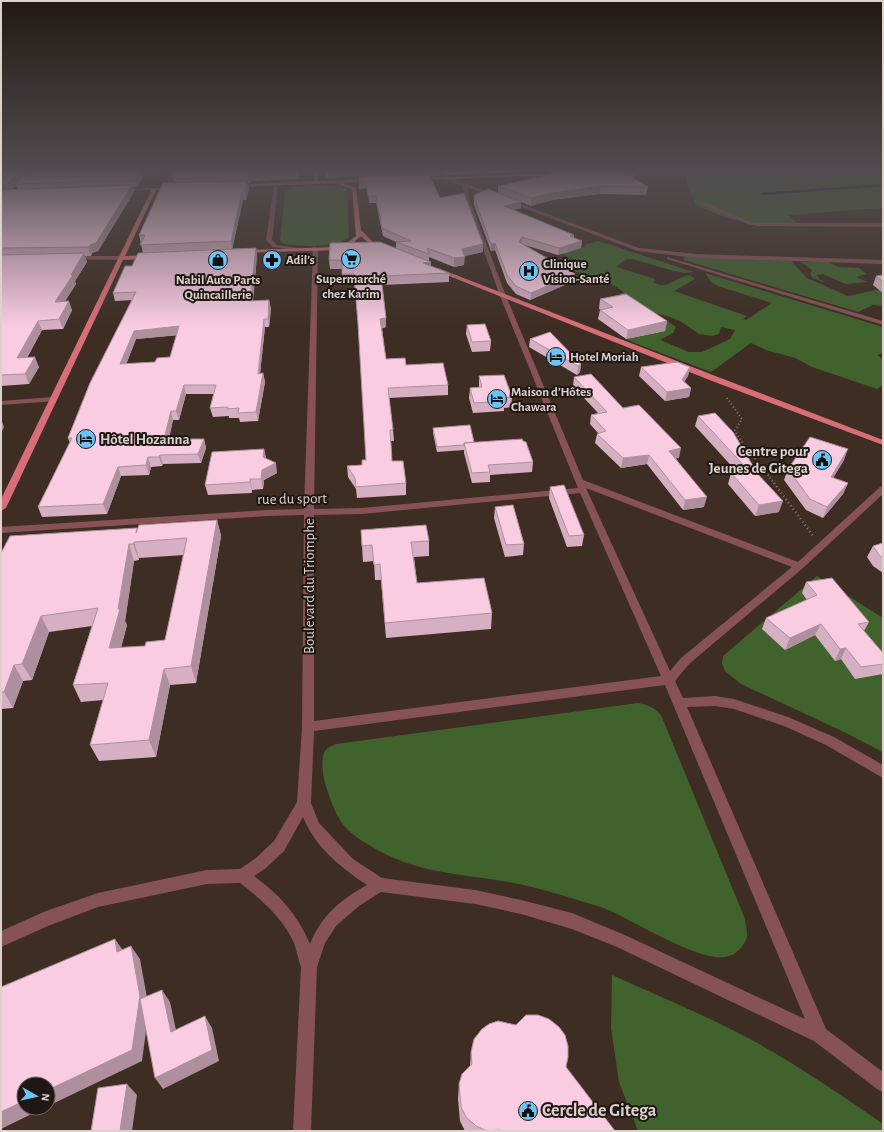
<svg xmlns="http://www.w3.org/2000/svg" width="884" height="1132" font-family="'Alegreya Sans',sans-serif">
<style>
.medical{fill:#3e3545}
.green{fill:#40622d}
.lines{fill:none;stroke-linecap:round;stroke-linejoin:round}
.stream{stroke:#041926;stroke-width:2.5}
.path-far1{stroke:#8a7b73;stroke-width:2;stroke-dasharray:1 2.5;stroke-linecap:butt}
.path{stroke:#8a7b73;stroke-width:2.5;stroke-dasharray:1 3;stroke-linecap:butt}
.minor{fill:#875256;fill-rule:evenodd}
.major{fill:#d86e78;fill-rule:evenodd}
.wall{fill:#d6afc2;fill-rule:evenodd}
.shaded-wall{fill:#ae8f9e}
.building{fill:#f9cce2;stroke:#ae8f9e;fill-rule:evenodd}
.labels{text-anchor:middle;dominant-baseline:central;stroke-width:4;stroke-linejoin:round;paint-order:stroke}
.far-poi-label{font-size:13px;font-weight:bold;fill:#ddd1cb;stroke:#1f1713;text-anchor:start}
.poi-label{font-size:15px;font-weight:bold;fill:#ddd1cb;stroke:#1f1713;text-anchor:start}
.street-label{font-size:15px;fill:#ddd1cb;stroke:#1f1713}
.near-poi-label{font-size:18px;font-weight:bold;fill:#ddd1cb;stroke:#1f1713;text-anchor:start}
</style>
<rect width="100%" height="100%" fill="#3e2d23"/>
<path class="medical" d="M566 256 579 261 549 274 545 264Z"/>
<path class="green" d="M709 168H739L755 174 816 175 851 173 873 168H883V208L788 215 797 223C766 225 736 224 708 210 705 209 700 207 697 205 691 199 686 182 686 173Z
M321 185 340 186 347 190 349 237C340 247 290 249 280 241L285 192 292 187Z
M598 241 694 272 685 273 670 270 633 259H626L616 267 655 279 654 283C656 283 660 285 663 285 674 285 685 269 695 279L674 291 747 316 743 319 746 320 772 303 718 286 711 282 705 273 883 327V353L877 355 883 359V385L877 389 812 367 795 358 766 350 751 343 711 372 632 342 626 339 648 334 654 315 665 319 676 327 673 333 660 340 689 352H702L730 339 735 330 721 327 719 334 712 336 699 334 680 321 667 316 603 302 624 292 604 279 562 268 578 261 551 250 572 251 586 246 584 245Z
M685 257 791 261 807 278 848 296 881 289 883 291V306L873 305 858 312 684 260 683 259Z
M801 262H828L839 267 859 268 867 274 856 277 867 282 846 284 823 274 816 275 820 278 818 279 824 281 823 282 813 278 810 274 812 270Z
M817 576 883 618V752L842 731 741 684 725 671 722 663 723 656Z
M638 703C647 705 654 707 661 715L745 919C745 924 748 932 747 937 745 944 737 954 729 956 703 966 629 917 601 907 574 899 547 890 519 884 465 873 419 876 369 845 358 839 346 830 340 820 333 808 329 796 325 783 323 776 321 760 324 753 326 748 331 746 336 744Z
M612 975C658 996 705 1015 750 1039 796 1064 840 1094 883 1124V1131H638L619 1082 611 1028Z"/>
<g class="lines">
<path class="stream" d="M762 194 883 185"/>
<path class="path-far1" d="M727 398 742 419 735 430 737 435 775 484"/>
<path class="path" d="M774 483 813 536"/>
<path class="minor" d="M162 168H166L171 175 174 189 170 188 167 175Z
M438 168H442L448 177 639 248 696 254 883 260V264L696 258 638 251 467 187 469 198 506 296 583 480 798 562 880 487 883 486V494L803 568 689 664 675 681 683 698 715 696 734 699 788 717 834 737 883 765V778L826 745 784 726 734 709 715 706 687 707 826 1029 883 1072V1092L877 1089 814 1041 617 947 572 929 521 914 475 904 381 892 359 906 336 926 325 943 317 967 311 1131H293L301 967C298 959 297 951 294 943 283 918 261 899 240 883L207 884 98 907 48 926 1 947V931L46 911 98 893 207 870 240 869 256 858 274 841 297 802 302 727 304 515 267 516 1 533V527L267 510 304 509 313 247 318 248 314 509 362 508 578 488 500 296 465 198 462 186 444 179ZM586 488 792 567 681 658 670 671ZM580 493 661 676 314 721V515L362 514ZM665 685 805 1019 627 936 572 913 521 900 475 890 382 878 353 859 319 823 311 803 314 731ZM303 817C315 847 340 867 367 885 341 899 321 916 310 944 298 915 279 894 254 876L266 868 284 851Z
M541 174 545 175 517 185 513 184Z
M276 184 278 185 272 240 277 245 297 248V250L273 247 266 240 274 185Z
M154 188 156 190 120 191 118 190 120 189Z
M699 201H703L750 222 758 223H883V227L758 226 747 224 699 203Z
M72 256H120L123 258 120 260 70 259V257Z
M667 257 883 321V325L667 259Z
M53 397H56V401L1 405V401Z"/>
<path class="major" d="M313 168H317L318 181 374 179 372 181 342 183 356 188 361 230 373 242 384 247V249C375 249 368 243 361 236L352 244 344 247 346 248 343 250 241 253V251L243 250 338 247V245L348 242 356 236 352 189 340 185 342 183 234 187 232 186 234 185 314 181Z
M586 168H592L563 174 543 176 418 180 416 179 418 178 543 174Z
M174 187 176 189 156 190 125 256 149 255 152 257 149 259 123 260 6 508 1 511V499L152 189Z
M434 268H438L718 377 883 440V445L712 381 434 270Z"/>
</g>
<path class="wall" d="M1 168H148L137 187H133L134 192 98 251 92 253 91 256H85L87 262 75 281 76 284 65 301 72 310 63 329 42 330 27 358 39 367 29 384 1 386ZM16 185 18 189H11Z
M172 168H300L299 179 250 181V183H248L249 188 246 200H243L232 249 256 248 257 256 253 301 271 308 269 327H265L260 374 263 373 265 382 258 421 240 422 239 418H229V416L213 417 210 408 214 394H186L179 420H173L169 439H204L206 448 201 463 163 464 162 466 151 467 149 475 121 476 107 514 42 517 38 507 70 443 68 438 132 300 115 301 113 293 143 253 139 235 174 183 171 169ZM177 335 170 357 155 362 126 364 136 339Z
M325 168H440V175L430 176 440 198 483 244V252L464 256V265L454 267 429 257V261L431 262V266L449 273V282L382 285 386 318V327L382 328 386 359 406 365 448 385V395L389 398 393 430 394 441H391L392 461 406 483V495L357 498 356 489 348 477 347 466 362 465 366 460 359 330 354 283H342V269H330L329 260 396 248V242L383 236 376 203H369L367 188 359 189V181L360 176 326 178Z
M443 168H642L641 174 631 177 648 187 646 195 600 194 552 200 531 206 521 202V208L514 210 574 235V238L582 241 581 248 558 255 521 244 574 281 530 300 516 294 507 283 495 250 491 251 474 205V195L498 193V186L551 175V171L550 172V170L448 175Z
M883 275V293L873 285 876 276Z
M600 299 667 321 665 331 626 339 598 319 600 310H601L599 309Z
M467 325 491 341 490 351 472 352 466 334Z
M530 339 581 364 580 372 577 375 529 347Z
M641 367H690L688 376 684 381 691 388 689 397 665 401 639 376Z
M479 376 512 397 511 407 504 408V411L473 413 469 398 470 388 479 387Z
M574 377 623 408 679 458H676L704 507 683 510 647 464 621 468 595 443 597 434 598 433 590 424 591 415 598 413 573 386Z
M698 416 753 466 752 470 779 512 755 516 728 484 731 473 737 472 695 426Z
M433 428 474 442 533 462 532 472 490 475V482L472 483 464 453V450L437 452 433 433Z
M264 449 266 458 277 473 264 480 263 489 252 490V493L208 495 205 485Z
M844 460 833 478 848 483 843 494 823 518 806 510 784 480 788 469Z
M550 487 584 535 582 546 567 547 549 498Z
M495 507 524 544 523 555 505 557 494 518Z
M217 520 221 536 196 683 170 685 156 757 99 761 90 745 103 700 81 702 73 685 92 626 49 632 32 680 23 681 13 708 1 709V553L137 528ZM184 555 165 640 145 646 121 648 127 625 125 621 134 561 139 560V558Z
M361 530 429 541V556L414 557 417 583 492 613 491 629 386 638 381 580H375L374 561 363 562Z
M883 543V573L873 566 867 557 873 546Z
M806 582 869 622 864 631 883 653V674L855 679 841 659 835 661 815 635 785 650 762 629 766 618 807 600 802 593Z
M471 1052 566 1067 615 1131H465L460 1121 458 1099 459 1084 470 1066Z"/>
<path class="shaded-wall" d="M24 168H33L9 192 1 193V185Z
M142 168H148L137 187 135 180Z
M299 168H300L299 179 298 172Z
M440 168V175L427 177V170Z
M551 168H557V171L552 169 551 171 550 172Z
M640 168H642L641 174 622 179 623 172Z
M247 181 249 188 246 200 245 192Z
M132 185 134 192 98 251 92 253 91 256 88 247Z
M600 186V194L552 200 531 206V198L553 193Z
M242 192 243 200 232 250 231 241Z
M521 202V208L504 212V206Z
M522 237 521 244 519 242Z
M582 241 581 248 558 255 559 248Z
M495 243V250L491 251V244Z
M483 244V252L461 257 462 249Z
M256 248 257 256 252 309 250 301Z
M84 253 87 262 75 281 76 284 59 311 55 302 71 275Z
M465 257 464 265 454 267V258Z
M431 262V271L423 263Z
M575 274 574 281 530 300 531 293Z
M269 300 271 308 269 327 268 319Z
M69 301 72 310 63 329 59 319Z
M386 318V327L381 329 380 319Z
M264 319 265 327 259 383 258 374Z
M38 321 42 330 21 368 17 358Z
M667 321 665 331 626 339 628 330Z
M179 326 181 335 136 339 123 373 120 364 134 331Z
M35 357 39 367 29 384 25 374Z
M581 364 580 372 577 375 578 366Z
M690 367 688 376 680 389 682 380Z
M263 373 265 382 258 421 256 412Z
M184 385 186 394 179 420 176 411Z
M691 388 689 397 665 401 667 392Z
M171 411 173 420 166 449 164 439Z
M1 419 4 427 1 433Z
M204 439 206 448 201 463 198 454Z
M681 448 679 458 667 460 669 451Z
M264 449 266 459 263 457Z
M848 449 844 460 827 488 831 477Z
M160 455 163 464 162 466 159 457Z
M649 455 647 464 621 468 623 458Z
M148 457 151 467 149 475 146 465Z
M276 463 277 473 264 480 263 489 261 479 262 470Z
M753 466 750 477 744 481 748 470Z
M118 467 121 476 107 514 103 504Z
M250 479 252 490V493L250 482Z
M848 483 843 494 823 518 827 507Z
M707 497 704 507 683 510 685 500Z
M783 501 779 512 755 516 759 505Z
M217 520 221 536 196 683 191 666Z
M134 542 139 558V560L133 544Z
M129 544 134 561 125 621 127 625 116 665 109 648 118 609Z
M41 616 49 632 32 680 22 664Z
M821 624 815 635 785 650 790 638Z
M846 648 841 659 835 661 840 649Z
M14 665 23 681 13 708 4 692Z
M164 669 170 685 156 757 149 740Z
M115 939 124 952H117Z
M131 946 140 959 149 1009 142 1061 48 1106V1090Z
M162 990 170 1002 179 1044 171 1032Z
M205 1016 212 1028 219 1061 163 1089 155 1078Z
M127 1084 137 1095 132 1131H120Z
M24 1101V1108H44L1 1129V1112Z"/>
<path class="building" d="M1 168H24L7 184 1 185Z
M31 168H142L135 180 16 184Z
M172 168H299L298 172 249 174V176L173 179 171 169Z
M325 168H440L427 170 360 172V169L325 170Z
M563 168H640L623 172 648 187 600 186 553 193 531 198 498 186 552 174V169Z
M429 175 440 198 464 193 483 244 462 249 465 257 454 258 427 248 429 254 396 242 411 241 382 228 376 196H368L366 181H359V177Z
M247 181 245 192H242L231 241 140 245 145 235H139L163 183Z
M132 185 96 243 90 245 88 247 1 248V190Z
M488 189 521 202 504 206 574 235 570 236 582 241 559 248 522 237 519 242 575 274 531 293 516 286 507 275 495 243 491 244 474 198V195Z
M380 242 431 262 423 263 449 273 381 276 386 318 380 319 386 359 405 358 406 365 443 363 448 385 388 388 393 430H390L392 461H403L406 483 356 487 355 478 347 466 362 465V460H366L358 324 354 274H342V260H329L330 243Z
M256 248 250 301 269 300 268 319H264L258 374 263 373 256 412 238 413 239 408 227 409 228 407 210 408 216 385H184L176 411H171L164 439H204L198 454 160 455 159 457H148L146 465 118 467 103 504 38 507 72 438H68L90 383 136 292 113 293 125 266H132L138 253ZM179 326 170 357 157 358 155 362 120 364 134 331Z
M84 253 71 275H73L55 302 69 301 59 319 38 321 17 358 35 357 25 374 1 375V255Z
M883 275V282L876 276Z
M626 294 667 321 628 330 600 310 613 307 600 299Z
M485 324 491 341 472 342 467 325Z
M550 332 581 364 578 366 530 339Z
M677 362 690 367 682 380 691 388 667 392 641 367Z
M591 374 623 408 639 405 681 448 669 451 707 497 685 500 649 455 623 458 597 434 606 431 591 415 607 412 574 377Z
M504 375 512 397 503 398 504 401 474 403 470 388 482 387 479 376Z
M715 413 733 432 753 466 748 470 698 416Z
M470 425 474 442 464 443V445L437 447 433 428Z
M810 437 848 449 831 477 848 483 827 507 810 499 788 469Z
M522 439 523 441 526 442 533 462 488 465 490 472 472 473 464 443Z
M264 449 263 457 276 463 262 470 261 479H250V482L205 485 212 452Z
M754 470 783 501 759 505 731 473Z
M564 485 584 535 569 536 550 487Z
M513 505 524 544 506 545 495 507Z
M217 520 191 666 164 669 149 740 90 745 108 683 73 685 98 608 41 616 22 664 14 665 4 692H1V553L10 536 137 528 136 533 139 525ZM187 538 165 640 146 642 145 646 109 648 120 609H118L129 544H133L134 542Z
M426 525 429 541 411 542 417 583 484 578 492 613 385 623 380 564 374 565 372 545 362 546 361 530Z
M883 543V558L879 555 873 546Z
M832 578 869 622 858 624 883 653V664L861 667 846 648 840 649 821 624 790 638 766 618 817 595 806 582Z
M115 939 117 952 131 946 140 996 132 1050 48 1090V1084H24V1101L1 1112V987Z
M162 990 171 1032 205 1016 212 1050 155 1078 140 999Z
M526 1015H538L549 1019 559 1027 565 1035 568 1046V1057L566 1067 615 1131H500V1130L487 1131 476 1126 466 1117 461 1107 459 1084 462 1074 472 1064 471 1052 474 1039 482 1029 489 1024 498 1021 516 1025Z
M127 1084 120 1131H91L98 1088Z"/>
<linearGradient id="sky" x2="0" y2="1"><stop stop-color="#221913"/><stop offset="0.52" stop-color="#524c50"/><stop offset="1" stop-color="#524c50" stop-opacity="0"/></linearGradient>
<rect width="884" height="326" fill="url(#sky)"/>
<defs>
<g id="supermarket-disc" transform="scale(1)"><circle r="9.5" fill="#6fc2f4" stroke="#1f1713"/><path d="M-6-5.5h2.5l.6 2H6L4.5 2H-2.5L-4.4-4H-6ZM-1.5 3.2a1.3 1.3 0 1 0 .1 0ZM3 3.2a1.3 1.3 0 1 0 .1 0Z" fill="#111"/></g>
<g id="shop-disc" transform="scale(1)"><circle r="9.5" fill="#6fc2f4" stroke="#1f1713"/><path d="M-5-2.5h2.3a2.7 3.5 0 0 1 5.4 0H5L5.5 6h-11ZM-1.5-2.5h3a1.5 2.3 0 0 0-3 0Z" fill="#111"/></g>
<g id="pharmacy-disc" transform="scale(1)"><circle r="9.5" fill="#6fc2f4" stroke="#1f1713"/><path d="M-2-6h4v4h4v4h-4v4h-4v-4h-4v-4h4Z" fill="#111"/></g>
<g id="hospital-disc" transform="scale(1)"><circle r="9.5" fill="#6fc2f4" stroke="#1f1713"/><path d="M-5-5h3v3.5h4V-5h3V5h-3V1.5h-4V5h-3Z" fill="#111"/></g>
<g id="hotel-disc" transform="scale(1)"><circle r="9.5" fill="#6fc2f4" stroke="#1f1713"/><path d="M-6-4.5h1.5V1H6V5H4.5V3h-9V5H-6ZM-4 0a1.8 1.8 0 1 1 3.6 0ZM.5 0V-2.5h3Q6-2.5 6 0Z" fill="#111"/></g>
<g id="civic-disc" transform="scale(1)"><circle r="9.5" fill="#6fc2f4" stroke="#1f1713"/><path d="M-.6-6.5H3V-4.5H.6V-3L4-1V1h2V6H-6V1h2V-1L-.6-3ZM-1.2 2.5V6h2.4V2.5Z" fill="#111"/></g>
</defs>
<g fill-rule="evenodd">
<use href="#supermarket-disc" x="351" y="259"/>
<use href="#shop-disc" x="218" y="260"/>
<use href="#pharmacy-disc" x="272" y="260"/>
<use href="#hospital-disc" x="529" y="271"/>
<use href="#hotel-disc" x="556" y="357"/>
<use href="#hotel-disc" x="497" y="399"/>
<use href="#hotel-disc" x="86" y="439"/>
<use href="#civic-disc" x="822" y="460"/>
<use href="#civic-disc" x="528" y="1111"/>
</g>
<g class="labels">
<g class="far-poi-label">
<text x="286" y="260">Adil’s</text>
<text x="543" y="264">Clinique<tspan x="543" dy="15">Vision-Santé</tspan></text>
<text x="351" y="279" text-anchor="middle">Supermarché<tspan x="351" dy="15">chez Karim</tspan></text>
<text x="218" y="280" text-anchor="middle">Nabil Auto Parts<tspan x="218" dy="15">Quincaillerie</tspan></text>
<text x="570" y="357">Hotel Moriah</text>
<text x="511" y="392">Maison d’Hôtes<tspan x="511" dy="15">Chawara</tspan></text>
</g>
<g class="poi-label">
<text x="100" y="439">Hôtel Hozanna</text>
<text x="808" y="451" text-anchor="end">Centre pour<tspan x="808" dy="17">Jeunes de Gitega</tspan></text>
</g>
<g class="street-label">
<text transform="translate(292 499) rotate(-1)">rue du sport</text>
<text transform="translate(309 586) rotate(-90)">Boulevard du Triomphe</text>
</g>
<g class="near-poi-label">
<text x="542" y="1111">Cercle de Gitega</text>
</g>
</g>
<rect width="884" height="1132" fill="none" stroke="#ddd1cb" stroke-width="4"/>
<g transform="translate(36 1096) rotate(98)"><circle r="19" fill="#1f1713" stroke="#6b615d"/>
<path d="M0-3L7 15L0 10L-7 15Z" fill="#6fc2f4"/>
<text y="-6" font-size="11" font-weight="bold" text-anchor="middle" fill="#ddd1cb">N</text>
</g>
</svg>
